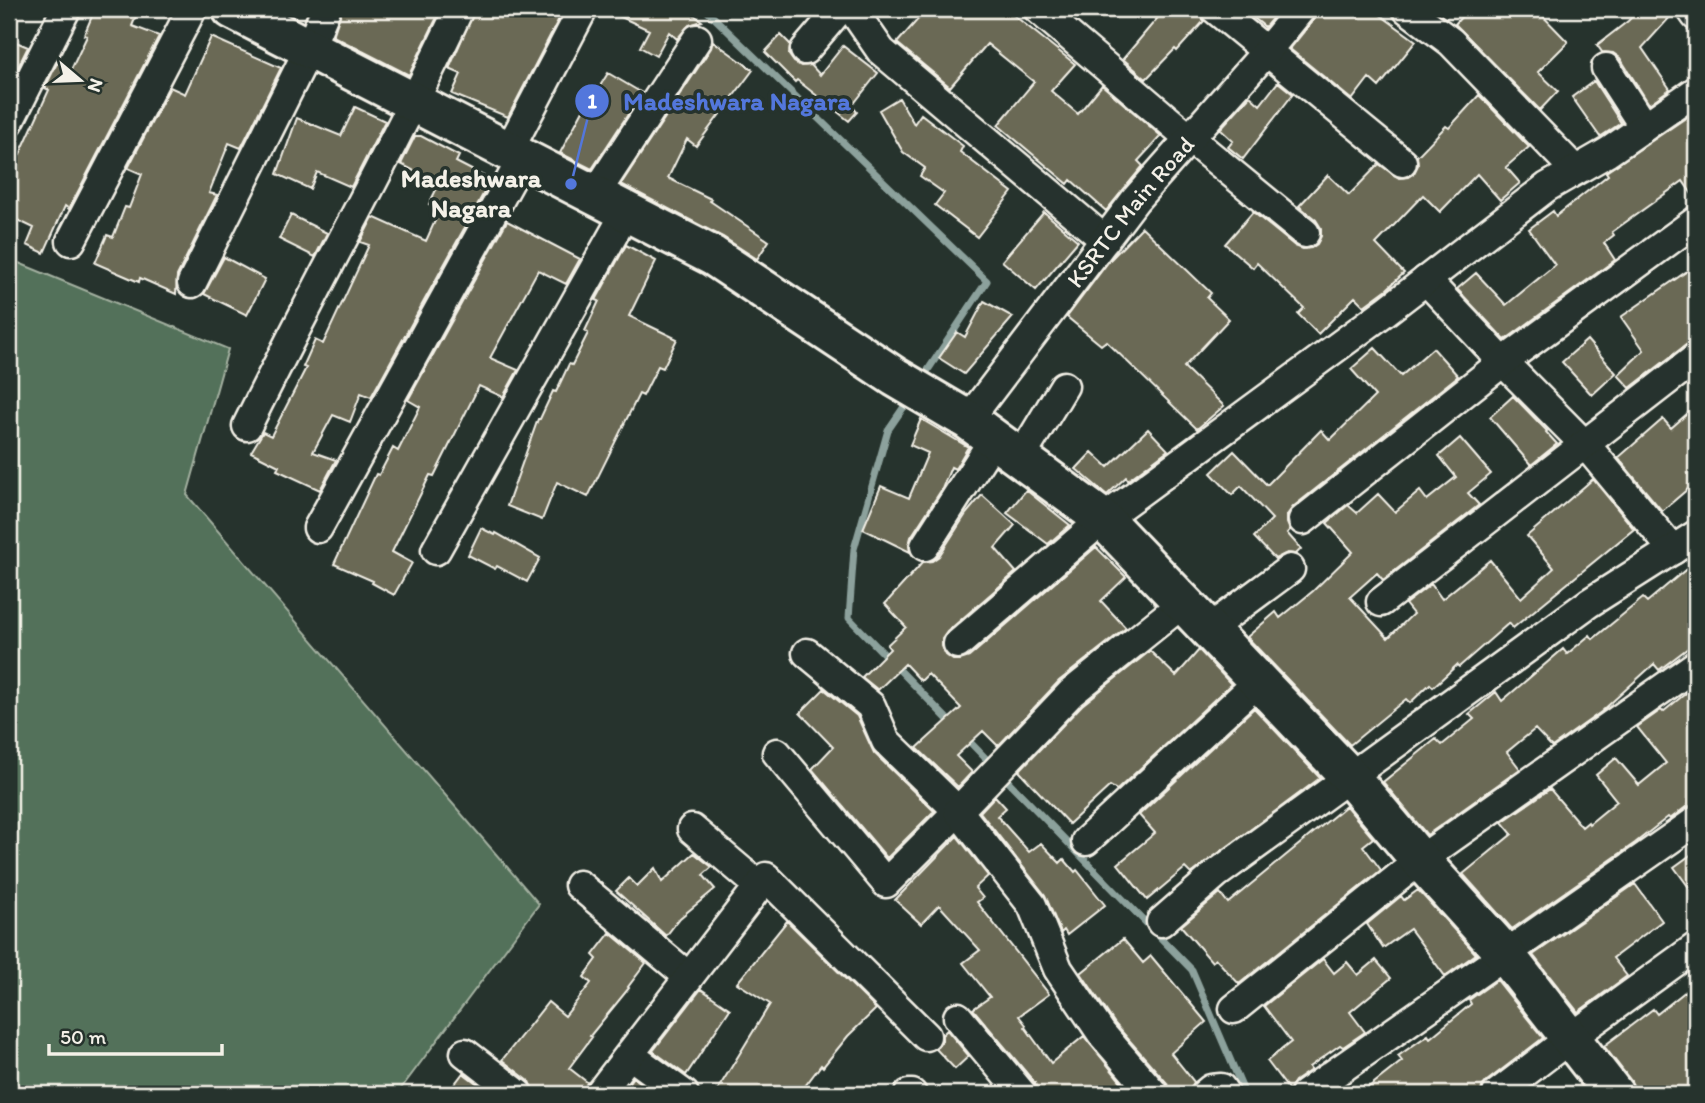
<svg xmlns="http://www.w3.org/2000/svg" width="1705" height="1103" font-family="Itim,sans-serif">
<style>
.green{fill:#53715a;stroke:#a4b1a1;stroke-width:2}
.lines{fill:none;stroke-linecap:round;stroke-linejoin:round}
.stream{stroke:#8ca19c;stroke-width:7}
.building{fill:#6a6954;stroke:#f4f1e8;stroke-width:2}
.street-casing{stroke:#f4f1e8;stroke-width:33}
.secondary-casing{stroke:#f4f1e8;stroke-width:44}
.street{stroke:#26332d;stroke-width:28}
.secondary{stroke:#26332d;stroke-width:38}
.labels{text-anchor:middle;dominant-baseline:central;stroke-width:7;stroke-linejoin:round;paint-order:stroke}
.street-label{font-size:24px;fill:#f4f1e8;stroke:#26332d}
.neighbourhood-label{font-size:26px;font-weight:bold;fill:#f4f1e8;stroke:#26332d}
.leader{fill:none;stroke:#5377dc;stroke-width:2.5}
.callout-dot{fill:#5377dc;stroke:#26332d;stroke-width:2.5}
.mark-label{font-size:21px;text-anchor:middle;font-weight:bold;fill:#fff}
.callout-label{font-size:26px;text-anchor:middle;font-weight:bold;fill:#5377dc;stroke:#26332d;stroke-width:7;stroke-linejoin:round;paint-order:stroke}
</style>
<rect width="100%" height="100%" fill="#26332d"/>
<filter id="ink" filterUnits="userSpaceOnUse"><feTurbulence type="fractalNoise" baseFrequency=".0143" numOctaves="2"/><feDisplacementMap in="SourceGraphic" scale="14" xChannelSelector="R" yChannelSelector="G"/><feConvolveMatrix kernelMatrix="1 2 1 2 8 2 1 2 1" color-interpolation-filters="sRGB"/></filter>
<g filter="url(#ink)">
<path class="green" d="M9 259 228 349 187 495 539 904 397 1094H9Z"/>
<g class="lines">
<path class="stream" d="M705 9 987 281 922 379
M910 398 888 430 854 549 849 618 955 727
M966 738 994 767
M1002 775 1192 970 1245 1094"/>
</g>
<path class="building" d="M95 9H139L132 26 159 36 69 209 65 206 44 253 27 245 34 228 9 216V178L49 90 45 88 57 63 71 70 87 36 84 35Z
M342 9H441L409 75 333 36Z
M475 9H564L508 117 452 94 461 74 449 69Z
M604 9H686L702 21 689 25 677 39 669 32 656 56 640 47 649 30Z
M927 9H1006L1075 64 1051 91 1078 114 1102 85 1161 136 1138 161 1143 166 1106 211 1071 180 1068 184 998 125 1034 82 987 44 950 87 897 43Z
M1165 9H1199L1204 21 1177 51 1175 49 1146 79 1123 59Z
M1243 9H1280L1265 27Z
M1317 9H1372L1416 41 1379 87 1369 78 1352 100 1290 49 1314 19Z
M1468 9H1536L1568 42 1538 72 1558 91 1540 110 1455 24Z
M1639 9H1661L1670 17 1642 48 1670 89 1649 104 1620 58 1613 53 1602 52 1597 45 1628 21Z
M781 35 790 44 789 55 794 62 801 66 811 65 820 75 843 46 878 73 852 106 857 112 849 121 797 80 795 82 765 52Z
M211 37 281 68 241 148 229 143 209 193 217 195 177 276 176 294 140 278 139 282 95 263 107 235 113 237 125 207 129 208 142 174 128 168 170 87 185 94Z
M9 39 28 47 14 75 9 72Z
M713 41 753 70 696 146 687 139 668 178 711 199 710 201 769 241 757 259 723 237 621 184 711 48Z
M608 73 642 93 592 169 560 153 590 97 592 99Z
M1594 81 1621 123 1600 137 1572 97Z
M1278 82 1293 94 1243 159 1228 147 1233 141 1220 129 1250 96 1260 105Z
M1479 95 1529 147 1506 167 1520 183 1500 200 1477 174 1440 212 1423 195 1376 244 1404 273 1387 289 1364 306 1355 297 1318 334 1298 314 1304 308 1257 263 1253 268 1225 244 1253 212 1295 246 1303 249 1311 248 1317 244 1321 236V228L1316 220 1299 206 1328 175 1349 195 1379 164 1399 178 1408 177 1414 173 1418 165 1417 156 1446 126 1449 128Z
M899 98 914 124 921 114 963 146 960 152 1012 192 977 237 935 205 944 193 920 176 925 168 903 152 879 110Z
M355 107 385 121 351 187 317 172 310 189 277 174 297 118 341 136Z
M1696 111V200L1683 181 1612 232 1614 235 1604 243 1615 260 1505 340 1457 289 1476 273 1506 305 1555 265 1529 229 1553 211 1556 216 1608 175 1606 172Z
M415 136H421L459 156 456 162 491 180 371 397 361 393 350 422 333 415 313 452 336 460 320 490 277 470 279 466 251 452 263 432 271 436 306 368 303 367 315 340 323 344 369 245 360 242 373 217 426 241 440 210 429 204 439 184 401 164Z
M1044 212 1078 241 1036 290 1002 261Z
M291 215 327 233 315 257 279 239Z
M507 221 580 259 566 284 538 270 490 358 518 370 503 397 479 386 434 476 430 475 392 552 412 563 394 595 372 583 373 581 334 564 376 474 379 475 393 448 398 451 420 407 408 400Z
M1142 227 1211 293 1207 298 1229 319 1184 367 1224 406 1197 429 1106 341 1101 345 1067 317 1109 261Z
M626 245 656 261 629 316 677 339 663 368 658 366 643 396 639 394 588 497 557 482 542 520 507 506 538 419H540L553 391 556 392 569 364 572 365 588 333 585 331 599 301 596 300Z
M224 257 265 279 247 315 204 294Z
M1696 265V342L1686 345 1630 388 1618 375 1644 350 1621 317Z
M984 301 1013 317 964 374 939 358 957 332 965 337Z
M1587 340 1616 373 1592 395 1562 362Z
M1375 348 1401 376 1433 348 1458 376 1293 507 1287 515V523L1290 530 1287 533 1301 549 1296 554 1287 553 1275 559 1254 537 1272 519 1241 486 1232 495 1211 473 1234 451 1267 485 1321 430 1330 440 1375 396 1351 369Z
M1513 396 1547 431 1546 432 1557 444 1531 465 1490 417Z
M1696 406V482L1662 511 1618 458 1663 419 1671 428Z
M921 419 968 447 955 469 951 467 942 489 911 537 909 545 910 552 863 529 881 486 909 498 928 453 910 445Z
M1148 429 1168 450 1128 480 1126 477 1107 495 1076 469 1092 452 1108 467Z
M1460 438 1491 474 1468 493 1479 505 1383 580 1377 573 1350 597 1388 638 1413 614 1405 604 1431 584 1442 599 1490 560 1521 598 1554 568 1527 536 1593 479 1634 529 1513 628 1509 623 1459 667 1457 665 1433 687 1430 684 1410 703 1406 699 1350 745 1247 637 1276 612 1280 618 1313 591 1353 552 1327 523 1348 505 1357 513 1378 494 1395 512 1420 491 1427 500 1456 477 1439 456Z
M1026 490 1070 525 1048 544 1007 513Z
M982 495 1015 525 995 548 1016 572 947 632 942 639V646L946 655 953 660H960L969 657 1096 547 1126 577 1101 601 1126 628 1059 681 998 746 983 731 956 756 972 772 958 787 917 748 961 708 928 674 921 681 905 664 878 690 862 677 890 649 887 645 906 627 885 604 923 562 932 561 939 556 966 514Z
M481 528 495 535 496 533 540 558 527 582 497 566 495 569 468 555Z
M1696 561V642L1659 670 1654 664 1601 712 1552 747 1535 729 1507 752 1520 769 1427 835 1383 782 1436 739 1442 745 1474 719 1469 714 1496 692 1502 701 1563 649 1567 654 1590 635 1593 639 1643 598 1647 602Z
M1199 650 1231 684 1117 790 1110 786 1069 824 1019 771 1082 705 1150 651 1176 676Z
M1696 685V805L1686 807 1670 819 1668 817 1635 843 1512 929 1463 874 1512 834 1502 822 1550 789 1582 827 1588 822 1589 824 1617 801 1596 775 1616 758 1639 785 1666 763 1637 727 1661 710 1663 712Z
M824 689 857 716 874 753 934 811 887 858 812 769 833 747 800 713Z
M1254 708 1320 778 1191 874 1185 868 1147 900 1118 864 1155 833 1139 815Z
M995 796 1006 808 997 816 1029 852 1041 843 1060 863 1064 859 1075 872 1077 870 1105 905 1067 935 1064 930 1061 933 1045 895 980 812Z
M1346 806 1373 838 1363 846 1381 870 1239 984 1216 959 1212 962 1181 926 1220 893 1228 903Z
M957 836 988 876 975 888 983 898 977 902 1049 994 1019 1016 1026 1025 1025 1027 1051 1063 1084 1036 1127 1089 1120 1094H1038L1035 1083 973 1009 990 997 963 963 980 950 939 905 921 924 895 900Z
M1696 841V897L1674 867 1696 851 1691 845Z
M694 853 712 867 703 875 715 889 680 918 666 936 616 891 629 878 637 886 655 868 662 882Z
M1635 884 1662 921 1613 958 1627 976 1578 1012 1533 955Z
M1418 890 1476 954 1445 976 1410 929 1383 948 1367 924 1401 896 1404 900Z
M787 921 876 1009 848 1036 823 1067 821 1065 799 1094H715L770 1004 737 983Z
M610 933 646 963 628 987 629 988 590 1036 592 1037 569 1068 587 1082 583 1094H534L529 1081 502 1060 548 1002 565 1016 591 983 584 977 597 959 593 955Z
M1123 939 1143 963 1151 956 1206 1022 1171 1053 1194 1082 1189 1094H1170L1167 1083 1115 1024 1081 973Z
M1323 959 1334 973 1347 962 1358 975 1376 960 1391 978 1350 1012 1365 1032 1343 1047 1340 1045 1309 1067 1311 1070 1295 1081 1289 1090 1267 1061 1291 1042 1264 1006Z
M1497 980 1543 1038 1487 1081 1482 1087 1481 1094H1360L1402 1061 1398 1056 1428 1035 1430 1038 1471 1004 1469 1000Z
M701 989 730 1009 686 1075 653 1051Z
M1686 991 1696 1005V1094H1635L1631 1081 1604 1046 1653 1009 1657 1014Z
M947 1030 969 1056 955 1069 936 1049 942 1041V1035Z
M463 1073 491 1094H447Z
M633 1077 656 1094H620Z"/>
<g class="lines">
<g class="street-casing">
<g id="street">
<path d="M852 9 881 51 1105 240"/>
<path d="M1038 9 1189 138 1305 233"/>
<path d="M1215 9 1402 162"/>
<path d="M1407 9 1451 42 1574 169"/>
<path d="M1691 9 1696 16"/>
<path d="M805 50 840 9"/>
<path d="M1606 68 1644 127"/>
<path d="M9 122 66 9"/>
<path d="M508 152 583 9"/>
<path d="M594 196 697 39"/>
<path d="M71 241 192 9"/>
<path d="M1426 280 1503 362 1590 450 1673 550"/>
<path d="M192 283 309 49 326 9"/>
<path id="s1" d="M968 420 1135 200 1266 52 1301 9"/>
<path d="M247 426C316 285 393 150 459 9"/>
<path d="M1021 457 1064 386"/>
<path d="M1303 520 1503 362 1696 221"/>
<path d="M318 528 522 159"/>
<path d="M925 546 993 440"/>
<path d="M436 550 626 212"/>
<path d="M1381 602 1696 358"/>
<path d="M1209 629 1290 569"/>
<path d="M958 644 1103 519 1386 311 1547 187 1608 152 1696 91"/>
<path d="M777 753 886 883 958 811 886 741 871 706 807 653"/>
<path d="M692 829 758 885"/>
<path d="M1086 841 1259 681"/>
<path d="M579 885 689 977"/>
<path d="M1161 922 1216 874 1589 603 1696 535"/>
<path d="M1234 1009 1420 860 1696 665"/>
<path d="M958 1017 1022 1094"/>
<path d="M465 1053 518 1094"/>
<path d="M630 1055 684 1094"/>
<path d="M599 1094 766 877 926 1036"/>
<path d="M909 1094H912"/>
<path d="M1154 1094 1102 1034 1058 969 1032 905 958 811 1071 693 1183 603"/>
<path d="M1205 1094 1211 1089 1221 1088 1225 1094"/>
<path d="M1305 1094 1696 821"/>
<path d="M1497 1094 1569 1039 1696 947"/>
</g>
</g>
<g class="secondary-casing">
<path id="secondary" d="M232 9 713 256 895 377 968 420 1103 519 1351 778 1420 860 1504 953 1614 1094"/>
</g>
<use href="#street" class="street"/>
<use href="#secondary" class="secondary"/>
</g>
</g>
<g class="labels">
<g class="street-label">
<text stroke="none"><textPath href="#s1" startOffset="264">KSRTC Main Road</textPath></text>
</g>
<g class="neighbourhood-label">
<text x="471" y="178">Madeshwara<tspan x="471" dy="30">Nagara</tspan></text>
</g>
</g>
<path class="leader" d="M571 184L592 101"/>
<g class="callout-dot">
<circle cx="571" cy="184" r="7"/>
<circle cx="592" cy="101" r="18"/>
</g>
<g class="mark-label">
<text x="592" y="108">1</text>
</g>
<g class="callout-label">
<text x="737" y="110">Madeshwara Nagara</text>
</g>
<rect width="1705" height="1103" fill="none" stroke="#26332d" stroke-width="35"/>
<rect x="18" y="18" width="1670" height="1068" fill="none" stroke="#f4f1e8" stroke-width="2.5" filter="url(#ink)"/>
<g transform="translate(80 80) rotate(109)" stroke="#26332d" stroke-width="5" paint-order="stroke">
<path d="M0-5L12 26L0 18L-12 26Z" fill="#f4f1e8"/>
<text y="-10" font-size="19" font-weight="bold" text-anchor="middle" fill="#f4f1e8">N</text>
</g>
<path d="M49 1044v10h173v-10" fill="none" stroke="#f4f1e8" stroke-width="3.5"/>
<text x="60" y="1044" font-size="21" fill="#f4f1e8" stroke="#26332d" stroke-width="5" paint-order="stroke">50 m</text>
</svg>
